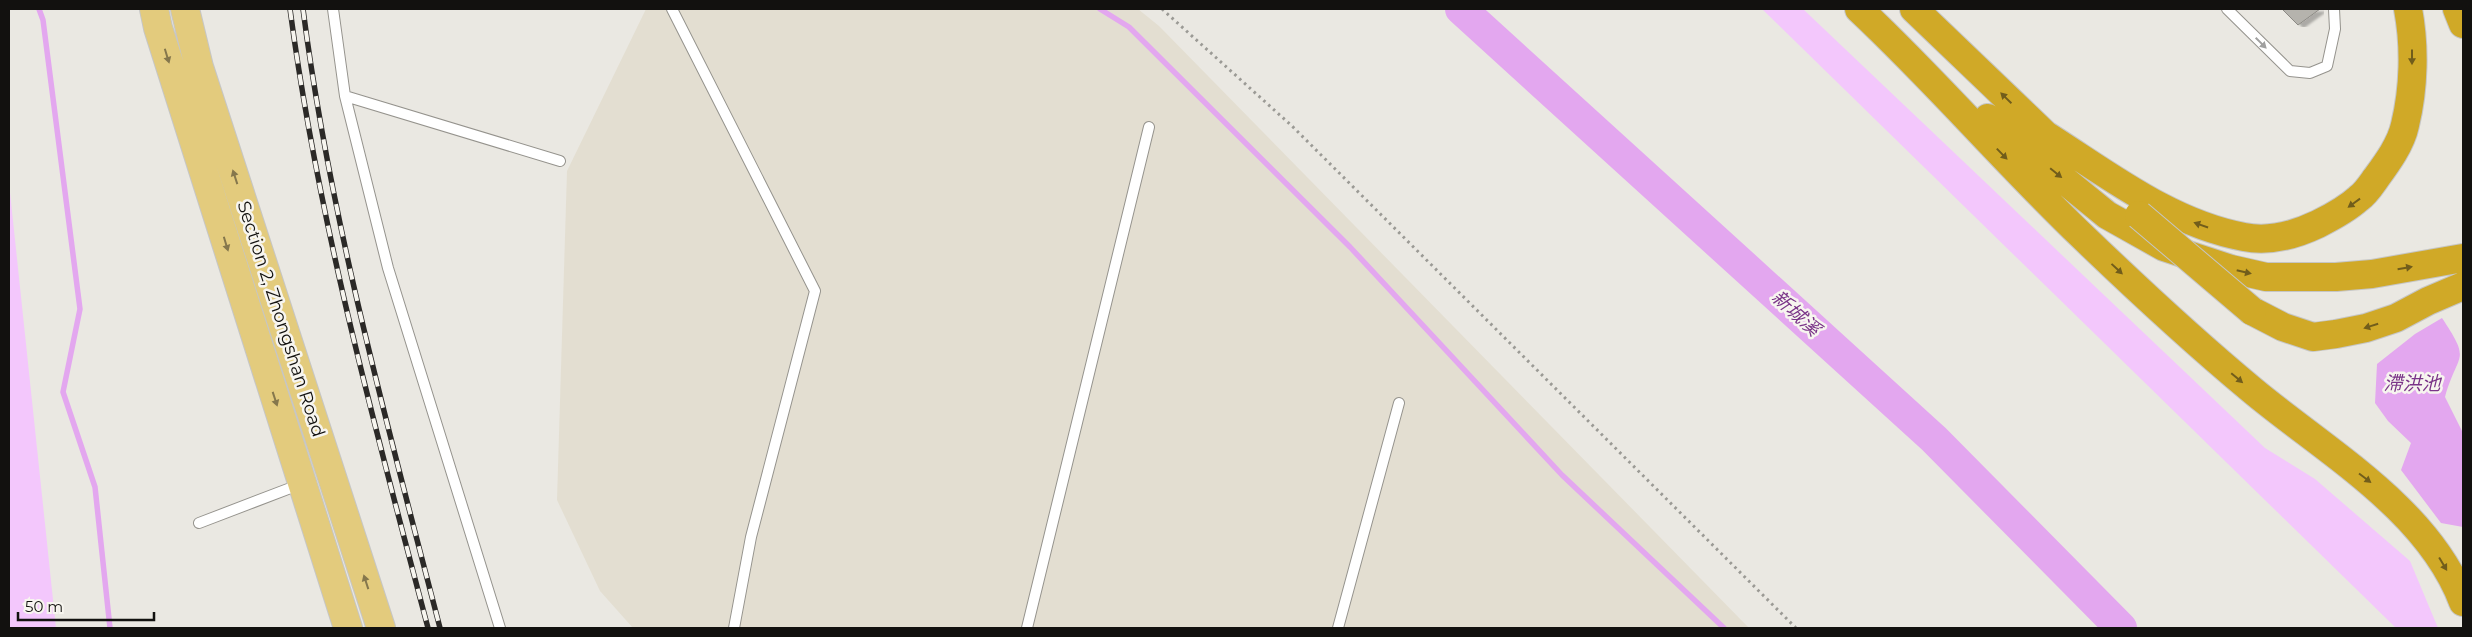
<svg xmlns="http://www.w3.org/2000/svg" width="2472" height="637" font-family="Montserrat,'Noto Sans TC',sans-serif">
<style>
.built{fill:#e3ded1}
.green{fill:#f3c7fc}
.water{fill:#e3a7ef}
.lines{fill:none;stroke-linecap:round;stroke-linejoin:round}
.stream{stroke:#e3a7ef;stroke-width:5.5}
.river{stroke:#e3a7ef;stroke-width:32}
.building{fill:#b5b3ad;stroke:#8c8a85;filter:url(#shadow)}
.lane-casing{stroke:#95938d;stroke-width:12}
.primary-casing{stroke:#c6c6c5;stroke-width:30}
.highway-casing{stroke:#c6c6c5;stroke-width:30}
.path{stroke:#9b9a95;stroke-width:3;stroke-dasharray:2.5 4;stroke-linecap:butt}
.lane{stroke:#fff;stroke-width:10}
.primary{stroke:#e3cb7d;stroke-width:28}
.highway{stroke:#d0a927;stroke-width:28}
.rail-casing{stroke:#2b2927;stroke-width:5.5}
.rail{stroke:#f7f5ef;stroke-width:4;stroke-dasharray:11;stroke-linecap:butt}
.highway-bridge-casing{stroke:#c6c6c5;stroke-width:30;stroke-linecap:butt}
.highway-bridge{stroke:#d0a927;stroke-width:28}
.oneway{fill:#a0a09f}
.oneway2{fill:#85774c}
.oneway3{fill:#715d1b}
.labels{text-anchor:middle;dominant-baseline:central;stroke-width:5;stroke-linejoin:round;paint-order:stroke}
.street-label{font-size:18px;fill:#12110f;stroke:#f7f5ef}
.water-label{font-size:19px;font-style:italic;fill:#7a3488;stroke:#f7f5ef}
</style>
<defs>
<filter id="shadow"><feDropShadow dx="5.5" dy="3" stdDeviation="1" flood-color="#0004"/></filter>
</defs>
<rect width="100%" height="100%" fill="#eae8e2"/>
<path class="built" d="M646 9H1138L1159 26 1749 628H633L600 591 557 500 567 171Z"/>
<path class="green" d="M1762 9H1803L2265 448 2315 479 2410 561 2438 628H2396Z
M9 183 56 628H9Z"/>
<path class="water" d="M2442 318C2472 363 2458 351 2445 397L2463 433V527L2441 523 2401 470 2411 443 2388 421 2375 403 2377 364 2415 334Z"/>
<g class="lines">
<path class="stream" d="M39 9 43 20 80 309 63 392 95 487 110 628
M1100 9 1129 27 1350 247 1562 475 1724 628"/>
<path class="river" d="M1461 9 1934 439 2121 628"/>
</g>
<path class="building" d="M2282 9H2320L2298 25Z"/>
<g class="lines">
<g class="lane-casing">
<path id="lane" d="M333 9 345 96 388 268 500 628
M672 9 815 291 751 537 734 628
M2227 9 2290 71 2310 73 2327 66 2335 29 2334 9
M345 96 560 161
M199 523 301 484
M1027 628 1149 127
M1338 628 1399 403"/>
</g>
<g class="primary-casing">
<path id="primary" d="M154 9 158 28 348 628
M185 9 199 67 381 628"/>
</g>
<g class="highway-casing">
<path id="highway" d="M1859 9C1936 81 2005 162 2081 235 2136 288 2193 341 2252 390 2325 451 2428 509 2463 602
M1914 9 2054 143
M2457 9 2463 24
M1988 118 2107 215 2164 247 2231 269 2266 277H2336L2372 274 2463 258
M2041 132C2105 172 2168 223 2244 237 2269 242 2295 235 2318 224 2332 217 2347 209 2359 198 2366 193 2371 185 2376 178 2387 163 2401 144 2405 125 2414 88 2415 46 2408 9
M2252 311 2283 327 2313 337 2336 334 2366 328 2396 318 2428 301 2463 286"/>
</g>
<path class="path" d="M1162 9 1292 126 1796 628"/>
<use href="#lane" class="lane"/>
<use href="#primary" class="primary"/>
<use href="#highway" class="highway"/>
<g class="rail-casing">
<path id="rail" d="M290 9C318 220 374 423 428 628
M303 9C330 219 387 423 440 628"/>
</g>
<use href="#rail" class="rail"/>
<g class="highway-bridge-casing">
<path id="highway-bridge" d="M2139 215 2252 311"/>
</g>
<use href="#highway-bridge" class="highway-bridge"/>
</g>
<defs><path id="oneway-solid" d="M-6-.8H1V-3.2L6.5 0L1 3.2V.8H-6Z" transform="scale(1.25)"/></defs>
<use class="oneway" href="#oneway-solid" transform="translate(2261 43) rotate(45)"/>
<g class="oneway2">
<use href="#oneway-solid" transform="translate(167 56) rotate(73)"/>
<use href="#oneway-solid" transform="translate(235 177) rotate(-108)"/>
<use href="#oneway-solid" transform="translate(226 244) rotate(73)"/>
<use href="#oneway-solid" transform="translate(275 399) rotate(72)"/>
<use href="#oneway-solid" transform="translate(366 582) rotate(-108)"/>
</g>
<g class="oneway3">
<use href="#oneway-solid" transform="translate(2412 57) rotate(90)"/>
<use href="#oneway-solid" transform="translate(2006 98) rotate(-136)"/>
<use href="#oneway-solid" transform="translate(2002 154) rotate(46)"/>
<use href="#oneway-solid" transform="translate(2056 173) rotate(39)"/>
<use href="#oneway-solid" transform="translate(2354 203) rotate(144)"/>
<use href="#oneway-solid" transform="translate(2201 225) rotate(-161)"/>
<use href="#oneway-solid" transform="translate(2405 268) rotate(-10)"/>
<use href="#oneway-solid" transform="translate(2117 269) rotate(43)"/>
<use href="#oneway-solid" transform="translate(2244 272) rotate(13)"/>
<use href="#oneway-solid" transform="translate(2371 326) rotate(163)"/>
<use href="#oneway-solid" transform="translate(2237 378) rotate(40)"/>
<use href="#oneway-solid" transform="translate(2365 478) rotate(37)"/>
<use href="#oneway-solid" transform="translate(2443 564) rotate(59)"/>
</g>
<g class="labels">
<g class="street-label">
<text transform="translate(281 319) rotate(72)">Section 2, Zhongshan Road</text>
</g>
<g class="water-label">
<text transform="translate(1796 313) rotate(42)">新城溪</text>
<text x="2412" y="383">滯洪池</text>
</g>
</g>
<rect width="2472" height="637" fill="none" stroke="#12110f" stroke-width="20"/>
<path d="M18 612v8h136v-8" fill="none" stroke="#12110f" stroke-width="2.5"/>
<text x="25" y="612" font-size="15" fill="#12110f" stroke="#f7f5ef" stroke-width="4" paint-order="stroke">50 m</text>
</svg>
